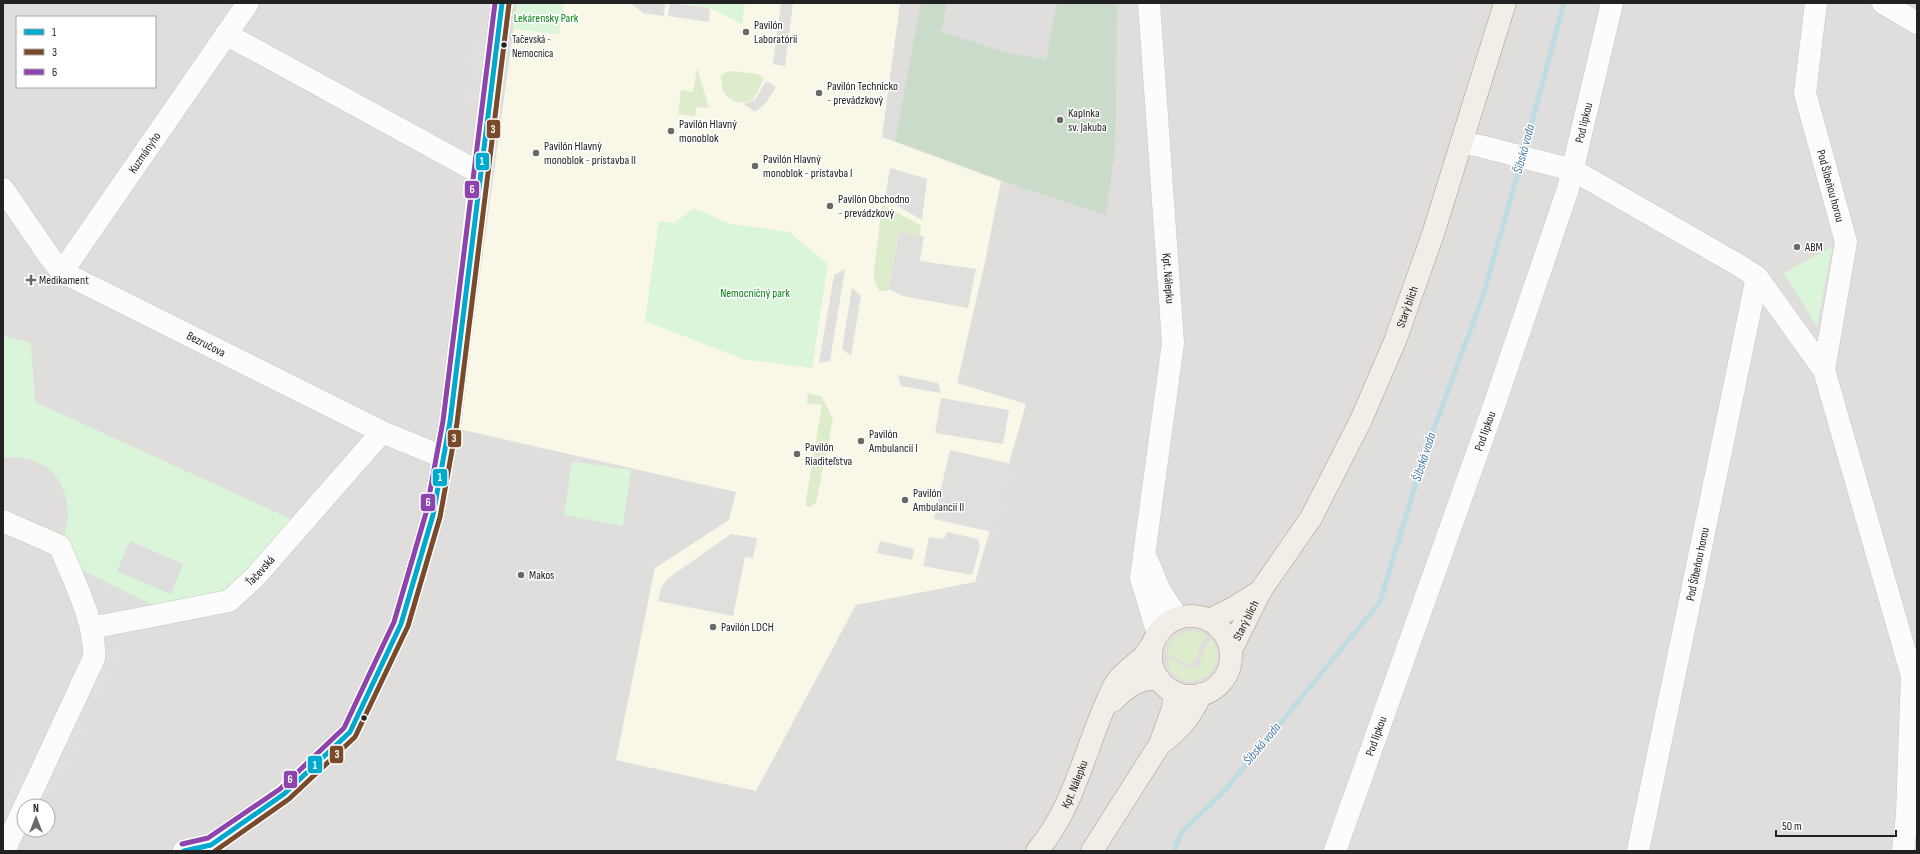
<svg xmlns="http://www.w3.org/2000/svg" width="1920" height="854" font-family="'Sofia Sans Condensed',sans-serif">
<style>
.residential{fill:#dfdedc;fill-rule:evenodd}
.education{fill:#f8f7e8}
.grass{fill:#ddeccb}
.cemetery{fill:#cadbca}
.park{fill:#daf5da}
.parking{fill:#e0dfde}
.pier{fill:#dedddd}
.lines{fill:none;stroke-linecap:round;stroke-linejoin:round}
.stream{stroke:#bfdbe3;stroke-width:5}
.minor-casing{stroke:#c9c8c7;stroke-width:23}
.major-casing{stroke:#a79c86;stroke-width:23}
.minor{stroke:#fdfcfc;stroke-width:22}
.major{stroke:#f3ede7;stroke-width:22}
.bus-1-casing{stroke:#fff;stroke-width:8}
.bus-2-casing{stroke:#fff;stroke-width:8}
.bus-3-casing{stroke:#fff;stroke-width:8}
.bus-1{stroke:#00a9ce;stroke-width:5}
.bus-2{stroke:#7a4b2a;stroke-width:5}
.bus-3{stroke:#8e44ad;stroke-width:5}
.poi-dot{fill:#6a6968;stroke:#fff;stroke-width:1.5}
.bus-dot{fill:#222;stroke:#fff;stroke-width:1.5}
.labels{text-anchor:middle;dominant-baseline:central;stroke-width:3;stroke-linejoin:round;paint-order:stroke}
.bus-label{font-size:11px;fill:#222;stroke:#fff;text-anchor:start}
.park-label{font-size:12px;fill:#0c8416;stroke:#fff}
.poi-label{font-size:12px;fill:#222;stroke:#fff;text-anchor:start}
.street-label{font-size:12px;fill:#222;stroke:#fff}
.water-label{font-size:13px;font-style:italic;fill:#4a7aab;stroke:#fff}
.line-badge{stroke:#fff;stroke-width:1.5}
.badge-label{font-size:11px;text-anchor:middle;font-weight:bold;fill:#fff}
</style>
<rect width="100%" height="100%" fill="#f0eeeb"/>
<path class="residential" d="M3 3H1917V851H3ZM17 17H155V87H17ZM24 806H48V830H24Z"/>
<path class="education" d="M517 3H900L882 137 1001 181 985 262 957 383 1026 404 975 582 856 605 756 791 616 760 655 568 729 520 736 492 459 429Z"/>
<path class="grass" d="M697 68 709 108 697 107 695 116 678 114 681 90 693 92Z
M733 71 757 74 764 78C761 84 758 92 754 98 746 107 729 102 724 92 722 88 722 81 721 76L726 72Z
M882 205 921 225 920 236 899 232 889 289 887 291H879L874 279V270Z
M808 393 822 397 833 419 816 503 810 507 805 506 822 405 807 403Z
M1188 631H1197L1207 636 1200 645 1197 658 1193 663H1185L1167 653C1170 640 1175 635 1188 631Z
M1212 640C1225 663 1209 681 1185 682 1177 677 1166 671 1169 659H1173L1187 668 1198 666C1203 659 1204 649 1209 641Z"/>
<path class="cemetery" d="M921 3H947L941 32 1005 52 1046 60 1057 3H1117L1116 119 1114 155 1106 215 1022 188 895 141Z"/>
<path class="park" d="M517 3H564L559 34 513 29Z
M677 3H745L742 24 710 8Z
M694 208 730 224 789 232 828 264 812 368 743 359 645 321 659 221 674 223Z
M1832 247 1817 327 1784 273Z
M3 336 31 343 35 402 302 524 229 601 169 613 66 562 60 546C81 501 58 451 3 458Z
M572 461 631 470 623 526 564 515Z"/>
<path class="parking" d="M631 3H665L664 16 643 13Z
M670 3 710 8 709 22 668 16Z
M781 3H793L785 66 773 64Z
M476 23 489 24 478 98 465 96Z
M766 81 776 87 766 103 755 112 744 104 755 100Z
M890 168 927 179 922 220 885 199Z
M899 232 924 236 920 261 976 269 968 308 903 296 889 289Z
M845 269 830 361 819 363 834 275Z
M852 288 861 296 851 356 842 349Z
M898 375 938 383 941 393 901 386Z
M941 398 1009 410 1003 444 935 433Z
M950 450 1012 464 996 533 934 519Z
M947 532 978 539 980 546 972 575 923 566 929 537 944 539Z
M731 534 757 538 753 558 745 557 733 616 658 601 661 588 667 579Z
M880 541 914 549 912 560 877 553Z
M102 649 115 654 55 789 48 809V806H24V825L3 813V806L28 764H34Z"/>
<path class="pier" d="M130 541 183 564 171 594 117 571Z"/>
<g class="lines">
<path class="stream" d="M1524 152 1564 3
M1174 851 1181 833 1226 789 1380 602 1425 453 1483 296 1521 162"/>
<g class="minor-casing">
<g id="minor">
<path id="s1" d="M1149 3 1173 343 1141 578 1158 634"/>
<path id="s2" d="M1816 3 1805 93 1846 242 1824 370"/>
<path d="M1883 3 1917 23"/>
<path d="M226 34 480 173"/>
<path d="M1462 143 1480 146 1573 170 1735 263 1757 277 1824 370 1912 676 1907 814 1903 851"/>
<path id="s3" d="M3 189 49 256 62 272 382 432 443 457"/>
<path id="s4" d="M62 272 248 3"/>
<path d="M3 521 60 546C73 580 96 622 94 658L25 806"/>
<path d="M1147 560 1160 591 1178 618"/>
<path id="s5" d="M91 628 229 601 255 577 382 432"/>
<path d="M4 851 24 808"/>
<path d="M184 851 211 845 284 794 350 732 401 624 433 515 450 422 480 173 502 3"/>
<path id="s6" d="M1335 851 1495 403 1568 189 1612 3"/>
<path id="s7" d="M1638 851 1757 277"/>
</g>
</g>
<g class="major-casing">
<g id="major">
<circle cx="1191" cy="656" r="40"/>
<path d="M1209 620 1233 608 1259 592"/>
<path id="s8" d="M1231 650 1261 590 1311 518 1361 420 1395 341 1433 234 1505 3"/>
<path d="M1113 701C1126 687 1140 677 1159 679"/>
<path d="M1163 742C1181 728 1192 715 1201 694"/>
<path id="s9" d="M1037 851C1076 805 1086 743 1112 690 1119 675 1131 668 1143 657 1147 653 1150 647 1154 642"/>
<path d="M1092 851 1160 744 1173 708 1174 692"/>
</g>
</g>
<use href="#minor" class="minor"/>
<use href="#major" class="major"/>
<g class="bus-1-casing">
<path id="bus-1" d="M184 851 211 845 284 794 350 732 401 624 433 515 450 422 502 3"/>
</g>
<g class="bus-2-casing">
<path id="bus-2" d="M215 851 289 799 355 737 408 626 440 517 457 423 509 4"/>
</g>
<g class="bus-3-casing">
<path id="bus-3" d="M182 844 208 838 280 789 344 728 394 622 426 513 443 421 495 3"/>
</g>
<use href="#bus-1" class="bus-1"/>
<use href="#bus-2" class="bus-2"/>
<use href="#bus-3" class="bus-3"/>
</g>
<g class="poi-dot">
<circle cx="746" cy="32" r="4"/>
<circle cx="819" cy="93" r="4"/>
<circle cx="1060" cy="120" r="4"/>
<circle cx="671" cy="131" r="4"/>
<circle cx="536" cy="153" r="4"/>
<circle cx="755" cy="166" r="4"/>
<circle cx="830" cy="206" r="4"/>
<circle cx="1797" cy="247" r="4"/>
<path d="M29 274h4v4h4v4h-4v4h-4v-4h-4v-4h4z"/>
<circle cx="861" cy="441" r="4"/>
<circle cx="797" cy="454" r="4"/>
<circle cx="905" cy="500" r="4"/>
<circle cx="521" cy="575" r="4"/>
<circle cx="713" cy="627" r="4"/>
</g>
<g class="bus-dot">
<circle cx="504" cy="45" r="3.5"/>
<circle cx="364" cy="718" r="3.5"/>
</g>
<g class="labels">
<g class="bus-label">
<text x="512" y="39">Tačevská -<tspan x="512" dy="14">Nemocnica</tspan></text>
</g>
<g class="park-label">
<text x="546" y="18">Lekárensky Park</text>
<text x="755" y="293">Nemocničný park</text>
</g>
<g class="poi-label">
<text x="754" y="25">Pavilón<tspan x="754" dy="14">Laboratórií</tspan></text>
<text x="827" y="86">Pavilón Technicko<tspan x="827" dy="14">- prevádzkový</tspan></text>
<text x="1068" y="113">Kaplnka<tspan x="1068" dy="14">sv. Jakuba</tspan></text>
<text x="679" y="124">Pavilón Hlavný<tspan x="679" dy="14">monoblok</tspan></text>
<text x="544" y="146">Pavilón Hlavný<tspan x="544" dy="14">monoblok - prístavba II</tspan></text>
<text x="763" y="159">Pavilón Hlavný<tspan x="763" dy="14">monoblok - prístavba I</tspan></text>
<text x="838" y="199">Pavilón Obchodno<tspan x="838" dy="14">- prevádzkový</tspan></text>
<text x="1805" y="247">ABM</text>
<text x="39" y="280">Medikament</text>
<text x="869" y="434">Pavilón<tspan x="869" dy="14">Ambulancií I</tspan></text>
<text x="805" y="447">Pavilón<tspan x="805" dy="14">Riaditeľstva</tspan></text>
<text x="913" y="493">Pavilón<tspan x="913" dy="14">Ambulancií II</tspan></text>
<text x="529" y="575">Makos</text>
<text x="721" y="627">Pavilón LDCH</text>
</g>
<g class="street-label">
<text stroke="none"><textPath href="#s6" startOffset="770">Pod lipkou</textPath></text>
<text stroke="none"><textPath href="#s4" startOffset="145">Kuzmányho</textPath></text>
<text stroke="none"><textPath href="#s2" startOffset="187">Pod Šibeňou horou</textPath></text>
<text stroke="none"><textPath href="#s1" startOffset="276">Kpt. Nálepku</textPath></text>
<text stroke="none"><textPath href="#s8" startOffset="387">Starý blich</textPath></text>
<text stroke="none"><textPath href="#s3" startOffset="263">Bezručova</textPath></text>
<text stroke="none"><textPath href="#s6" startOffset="446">Pod lipkou</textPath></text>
<text stroke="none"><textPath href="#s7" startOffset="293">Pod Šibeňou horou</textPath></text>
<text stroke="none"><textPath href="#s5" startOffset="184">Ťačevská</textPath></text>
<text stroke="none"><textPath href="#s8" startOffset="33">Starý blich</textPath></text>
<text stroke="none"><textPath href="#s6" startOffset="122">Pod lipkou</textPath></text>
<text stroke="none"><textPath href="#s9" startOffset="77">Kpt. Nálepku</textPath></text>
</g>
<g class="water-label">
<text transform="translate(1524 149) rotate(-75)">Šibská voda</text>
<text transform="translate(1424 457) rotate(-72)">Šibská voda</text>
<text transform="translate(1262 744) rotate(-50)">Šibská voda</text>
</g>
</g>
<g class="line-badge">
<rect x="486" y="119" width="15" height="20" rx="4" fill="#7a4b2a"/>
<rect x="475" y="152" width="15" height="19" rx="4" fill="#00a9ce"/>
<rect x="464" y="180" width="16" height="19" rx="4" fill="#8e44ad"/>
<rect x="447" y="429" width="15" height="19" rx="4" fill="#7a4b2a"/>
<rect x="432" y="468" width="16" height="19" rx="4" fill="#00a9ce"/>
<rect x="420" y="493" width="16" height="19" rx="4" fill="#8e44ad"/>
<rect x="329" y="745" width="15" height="19" rx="4" fill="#7a4b2a"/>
<rect x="307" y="755" width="16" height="19" rx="4" fill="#00a9ce"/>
<rect x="283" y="770" width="15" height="19" rx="4" fill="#8e44ad"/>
</g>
<g class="badge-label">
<text x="493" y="133">3</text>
<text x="482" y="165">1</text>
<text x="472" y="193">6</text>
<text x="454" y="442">3</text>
<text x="440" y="481">1</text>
<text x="428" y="506">6</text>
<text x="337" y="758">3</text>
<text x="315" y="769">1</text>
<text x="290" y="783">6</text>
</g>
<rect width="1920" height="854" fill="none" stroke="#222222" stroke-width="8"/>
<rect x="16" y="16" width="140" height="72" fill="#ffffff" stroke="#a7a7a7"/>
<rect x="24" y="29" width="20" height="6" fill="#00a9ce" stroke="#a7a7a7"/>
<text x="52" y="36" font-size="12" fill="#222222">1</text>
<rect x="24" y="49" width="20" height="6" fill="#7a4b2a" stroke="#a7a7a7"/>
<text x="52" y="56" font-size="12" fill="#222222">3</text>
<rect x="24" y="69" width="20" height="6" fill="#8e44ad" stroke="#a7a7a7"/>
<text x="52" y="76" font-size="12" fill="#222222">6</text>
<g transform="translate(36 818)"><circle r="19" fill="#ffffff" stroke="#a7a7a7"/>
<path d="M0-3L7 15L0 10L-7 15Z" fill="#6a6968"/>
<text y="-6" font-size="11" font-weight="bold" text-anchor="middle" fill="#222222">N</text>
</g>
<path d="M1776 830v6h120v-6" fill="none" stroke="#222222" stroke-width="2"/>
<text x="1782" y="830" font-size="12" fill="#222222" stroke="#ffffff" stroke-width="3" paint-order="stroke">50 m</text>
</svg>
